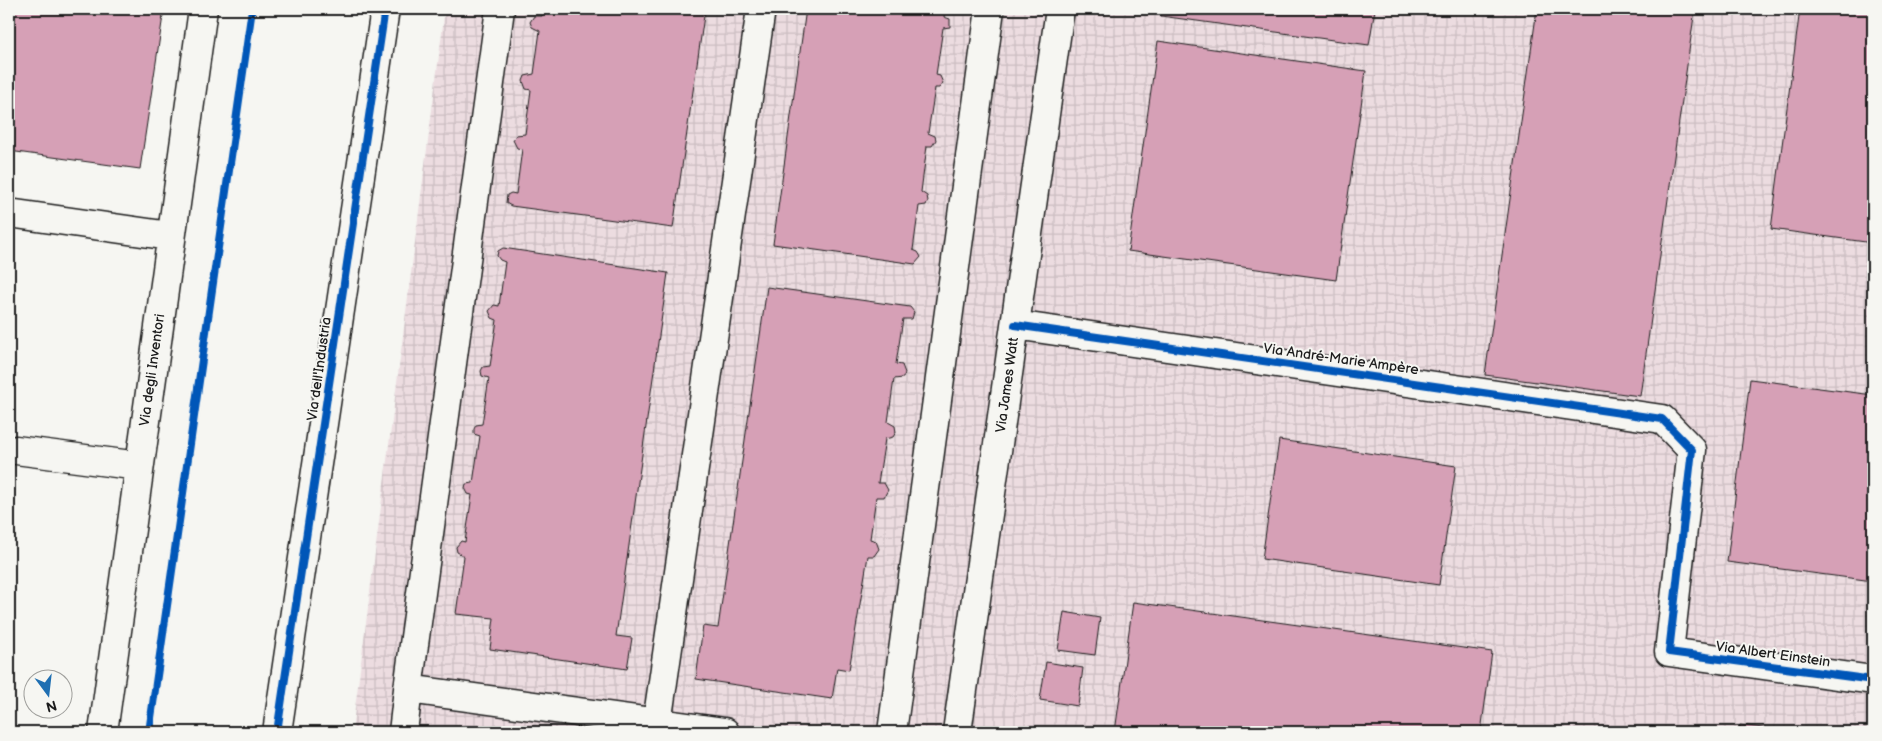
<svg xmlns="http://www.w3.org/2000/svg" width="1882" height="741" font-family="'Balsamiq Sans',sans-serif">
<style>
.industrial{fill:url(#industrial-grid)}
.building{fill:#d6a0b6;stroke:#1c1c1c}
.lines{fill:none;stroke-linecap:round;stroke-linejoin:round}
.minor-casing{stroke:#1c1c1c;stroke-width:31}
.minor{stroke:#f6f6f2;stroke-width:28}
.cycleway-casing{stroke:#f6f6f2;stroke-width:11}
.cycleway{stroke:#0057b8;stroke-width:8}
.labels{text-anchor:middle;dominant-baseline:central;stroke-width:4;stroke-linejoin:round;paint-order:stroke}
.street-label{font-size:14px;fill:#1c1c1c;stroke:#f6f6f2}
</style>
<defs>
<pattern id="industrial-grid" width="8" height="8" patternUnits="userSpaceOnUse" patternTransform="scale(1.25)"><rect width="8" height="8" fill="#ecdce0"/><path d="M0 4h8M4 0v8" fill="none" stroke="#cabcc0"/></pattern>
</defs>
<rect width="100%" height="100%" fill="#f6f6f2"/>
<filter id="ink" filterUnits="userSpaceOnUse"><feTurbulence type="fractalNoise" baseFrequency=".02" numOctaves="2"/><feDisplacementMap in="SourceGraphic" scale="10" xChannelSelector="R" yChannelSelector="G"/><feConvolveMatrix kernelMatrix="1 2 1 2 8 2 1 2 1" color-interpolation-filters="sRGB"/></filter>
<g filter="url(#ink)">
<path class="industrial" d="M445 9H1873V732H352Z"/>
<path class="building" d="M9 9H164L140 169 9 151Z
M543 9H705L673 228 511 206 506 203 507 195 511 193 516 194 522 149 517 148 513 140 516 135 525 134 531 90 526 89 523 81 525 76 534 74 540 31 532 27 530 22 534 16H542Z
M806 9H945L944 17 950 19V27L943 28 936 75 940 76 943 83 939 88H935L928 133 935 136 936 140 932 146H927L921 192 927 196 928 201 926 205 919 206 913 250 918 252 921 257 915 264 773 244Z
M1162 9H1375L1369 45 1161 16Z
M1537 9H1695L1640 396 1485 375Z
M1800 9H1873V243L1771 229Z
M1158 41 1366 71 1336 280 1128 251Z
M503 248 668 273 616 636 632 638 627 669 490 649 494 618 456 614 464 556 457 552 456 547 461 541 465 542 472 495 468 494 465 488 466 484 473 483 480 436 474 434V429L476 425 482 424 489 378 482 376 481 371 483 367 490 366 497 320 492 318 489 311 494 305 499 306 505 262 500 260 497 256 498 251Z
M767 287 910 307 914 312 912 319H903L896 364 902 365 905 373 903 378 894 379 888 422 895 426 896 432 893 437 885 439 878 483H884L888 490 884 497H876L870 539 876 541 879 549 874 556H868L849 670 837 668 832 699 696 679 703 626 718 628Z
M1750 379 1873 395V581L1727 562Z
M1279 440 1456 466 1439 585 1262 559Z
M1133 602 1492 652 1481 732H1115Z
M1064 612 1100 618 1095 655 1058 650Z
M1046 662 1083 668 1078 706 1040 700Z
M1740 725 1793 732H1739Z"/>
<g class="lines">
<g class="minor-casing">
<path id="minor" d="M500 9 408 689 725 732
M9 213 170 236
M1015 325 1662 419 1692 450 1669 652 1873 680
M16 450 139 466
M657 723 761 9
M103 732 203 9
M277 732 385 9
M403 732 408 689
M892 732 990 9
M957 732 1060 9"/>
</g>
<use href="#minor" class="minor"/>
<g class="cycleway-casing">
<path id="cycleway" d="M1015 325 1662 419 1692 450 1669 652 1873 680
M149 732 252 9
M277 732 385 9"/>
</g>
<use href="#cycleway" class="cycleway"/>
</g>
</g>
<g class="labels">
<g class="street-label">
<text transform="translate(1341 359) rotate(8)">Via André-Marie Ampère</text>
<text transform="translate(319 369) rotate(-82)">Via dell'Industria</text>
<text transform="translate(152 370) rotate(-82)">Via degli Inventori</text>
<text transform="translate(1007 385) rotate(-82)">Via James Watt</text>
<text transform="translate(1773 654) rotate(8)">Via Albert Einstein</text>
</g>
</g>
<rect width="1882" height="741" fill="none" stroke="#f6f6f2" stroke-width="30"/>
<rect x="15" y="15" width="1852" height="711" fill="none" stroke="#1c1c1c" stroke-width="2" filter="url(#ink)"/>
<g transform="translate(48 694) rotate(165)"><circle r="24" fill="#f6f6f2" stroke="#9f9f9c"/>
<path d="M0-4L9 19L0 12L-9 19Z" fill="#1f6fb2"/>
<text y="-8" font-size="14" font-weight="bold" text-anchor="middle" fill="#1c1c1c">N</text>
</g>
</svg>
